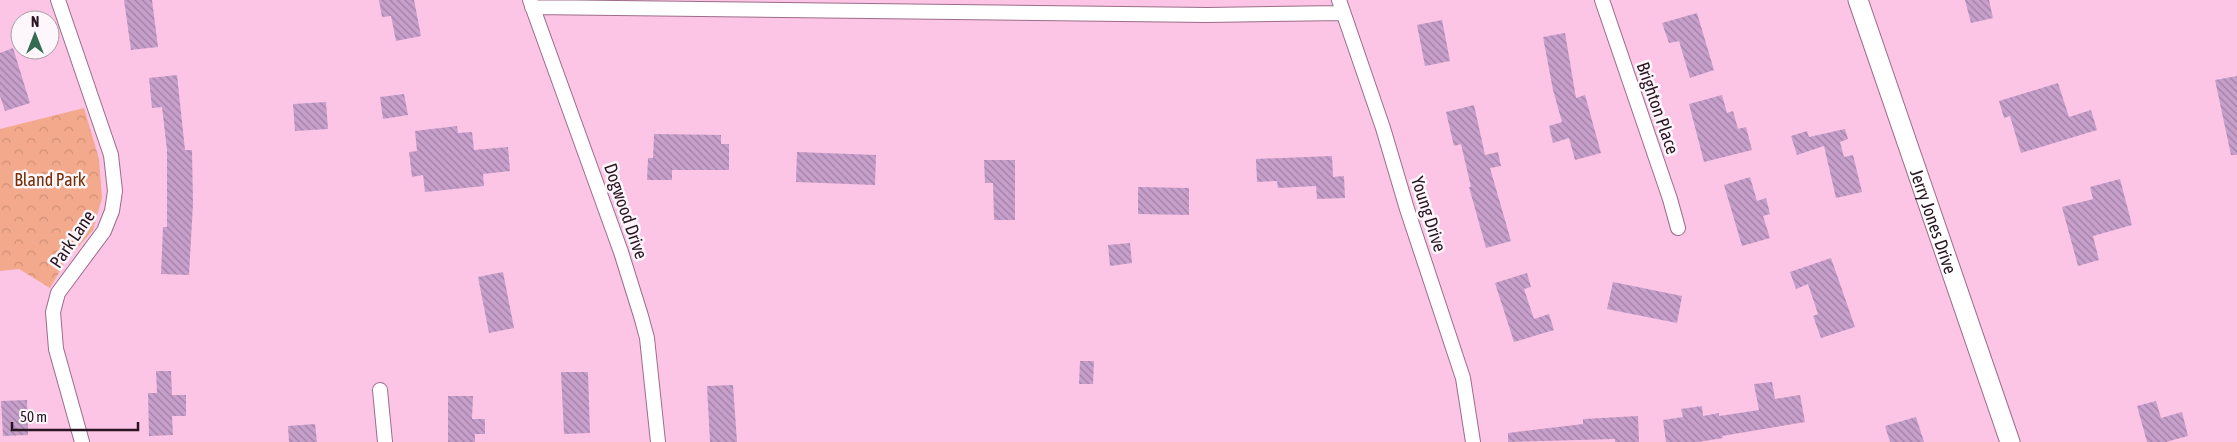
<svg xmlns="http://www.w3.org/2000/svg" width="2237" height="442" font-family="'Asap Condensed',sans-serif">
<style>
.park{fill:url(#park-crowns)}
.building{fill:url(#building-back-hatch)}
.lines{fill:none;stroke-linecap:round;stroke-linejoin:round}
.street-casing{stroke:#9d6c8a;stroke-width:16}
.secondary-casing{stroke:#9d6c8a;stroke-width:21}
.street{stroke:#fff;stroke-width:14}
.secondary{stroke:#fff;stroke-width:19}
.labels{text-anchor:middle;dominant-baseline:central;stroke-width:5;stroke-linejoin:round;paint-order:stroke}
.street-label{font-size:18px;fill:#281521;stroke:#fdf7fb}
.park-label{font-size:18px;fill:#782d07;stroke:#fdf7fb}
</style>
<defs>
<pattern id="park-crowns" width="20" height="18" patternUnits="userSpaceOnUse" patternTransform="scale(1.25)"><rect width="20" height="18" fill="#f3a98c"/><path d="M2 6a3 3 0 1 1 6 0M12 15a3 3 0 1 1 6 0" fill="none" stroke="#d09178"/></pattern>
<pattern id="building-back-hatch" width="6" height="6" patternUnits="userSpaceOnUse" patternTransform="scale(1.25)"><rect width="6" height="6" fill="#c69fcb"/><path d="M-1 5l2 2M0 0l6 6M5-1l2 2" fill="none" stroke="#a180a4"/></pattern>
</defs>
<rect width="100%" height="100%" fill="#fcc5e6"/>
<path class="park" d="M84 108 99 159 102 198 93 230 65 262 50 288 19 269 0 271V129Z"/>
<path class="building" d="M124 0H152L158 47 131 50Z
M379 0H414L421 36 396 41 391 16 382 17Z
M1965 0H1989L1993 18 1971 23Z
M1697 13 1714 70 1690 78 1679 41 1669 43 1662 23Z
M1442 20 1450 61 1425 66 1417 25Z
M1565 33 1576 98 1585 95 1601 153 1575 160 1569 138 1553 143 1549 126 1562 122 1553 90 1543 37Z
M13 48 30 103 5 111 0 96V53Z
M177 75 185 150H192L193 204 189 275 161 274 163 227H167V150L162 107 152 108 149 78Z
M2237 76V155H2231L2215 80Z
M2058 83 2069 117 2091 110 2097 130 2021 153 2010 116 2004 118 1999 101Z
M404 94 408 115 383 119 380 97Z
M1722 95 1727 113 1733 111 1738 129 1746 127 1752 150 1704 162 1689 104Z
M326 102 328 129 295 131 293 104Z
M1474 105 1485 155 1498 152 1501 166 1490 168 1511 241 1486 248 1469 187H1471L1461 144 1454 146 1446 112Z
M457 126 458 133 472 132 474 150 508 147 510 171 483 174 484 186 425 192 423 175 412 177 409 152 417 151 415 131Z
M1845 129 1848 139 1840 142 1844 157 1853 155 1862 192 1836 198 1824 146 1797 155 1791 136 1807 131 1809 137Z
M654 134 721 135V144H729V170H672V180H647L648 158H653Z
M797 152 876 155 875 185 796 182Z
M1332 156 1333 177 1344 176 1345 198 1317 199 1316 186 1278 188 1277 181 1257 182 1256 159Z
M984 160H1015V220H994L993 183H985Z
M1750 177 1757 201 1766 198 1770 214 1763 216 1770 238 1742 246 1724 185Z
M2120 179 2132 225 2093 236 2099 260 2078 266 2062 207 2093 199 2090 187Z
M1138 187 1189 188V215L1138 214Z
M1130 243 1132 263 1110 266 1108 245Z
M1831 258 1855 327 1821 338 1813 316 1818 314 1808 284 1796 289 1790 272Z
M503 272 514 328 489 333 478 277Z
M1527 273 1531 287 1524 289 1534 319 1549 314 1554 330 1514 342 1495 283Z
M1613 282 1682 296 1677 323 1607 309Z
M1080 361H1094L1093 384H1079Z
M156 371H171L172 395H186V416H172L173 435 149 436 148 393H157Z
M561 372H588L590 433 564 434Z
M1772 382 1775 399 1800 395 1805 422 1722 436 1723 438 1698 442H1666L1663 420 1683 417 1681 409 1702 406 1703 416 1719 413V416L1759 410 1754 384Z
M733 385 737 442H710L707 386Z
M448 396H473L472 419H485V434H475V442H448Z
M27 400 28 435 3 436 1 401Z
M2156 401 2161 418 2182 412 2188 436 2166 442H2147L2137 406Z
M1638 416 1639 442H1615V439L1508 442V433L1583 424V419Z
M1916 417 1924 442H1890L1885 426Z
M315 424 317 442H289L288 426Z"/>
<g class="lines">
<g class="street-casing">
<path id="street" d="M58 0 111 155 115 191 112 211 104 231 58 293 53 312 56 349 82 442
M530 0 621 252 641 316 647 338 658 442
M1339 0 1383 128 1407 209 1463 378 1473 442
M1602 0 1670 199 1678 228
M532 7 1207 15 1343 13
M380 390 385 442"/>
</g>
<g class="secondary-casing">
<g id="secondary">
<path id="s1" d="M1858 0 2010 442"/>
</g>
</g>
<use href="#street" class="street"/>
<use href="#secondary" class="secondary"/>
</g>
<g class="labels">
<g class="street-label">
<text transform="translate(1658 108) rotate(71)">Brighton Place</text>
<text transform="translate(626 211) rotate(71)">Dogwood Drive</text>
<text transform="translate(1429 214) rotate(72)">Young Drive</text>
<text stroke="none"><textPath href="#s1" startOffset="234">Jerry Jones Drive</textPath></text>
<text transform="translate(72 239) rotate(-56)">Park Lane</text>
</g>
<g class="park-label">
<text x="50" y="179">Bland Park</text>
</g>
</g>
<g transform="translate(35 35)"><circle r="24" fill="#fdf7fb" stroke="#a89da4"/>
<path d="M0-4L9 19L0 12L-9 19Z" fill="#346b52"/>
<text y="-8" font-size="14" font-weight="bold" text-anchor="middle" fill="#281521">N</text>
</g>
<path d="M12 422v8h126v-8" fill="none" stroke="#281521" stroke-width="2.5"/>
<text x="20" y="422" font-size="15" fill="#281521" stroke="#fdf7fb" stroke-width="4" paint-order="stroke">50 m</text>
</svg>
